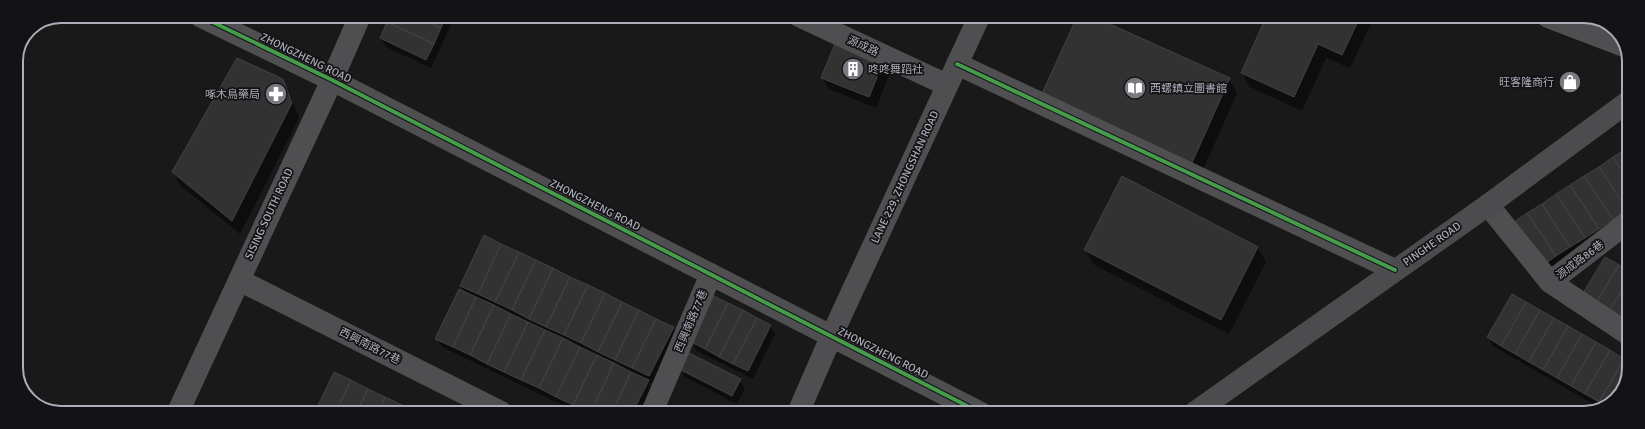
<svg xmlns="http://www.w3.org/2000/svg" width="1645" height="429" font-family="Signika,'Noto Sans TC',sans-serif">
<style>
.shadow{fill:#0007}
.building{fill:#323233;stroke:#424245}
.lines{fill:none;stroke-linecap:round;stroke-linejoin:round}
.minor{stroke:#4f4f52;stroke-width:22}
.major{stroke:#4c4c4f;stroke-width:22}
.cycleway-casing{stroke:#131315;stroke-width:6}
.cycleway{stroke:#469c4c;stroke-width:4}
.labels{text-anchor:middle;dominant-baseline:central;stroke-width:3.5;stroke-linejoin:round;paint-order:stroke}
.street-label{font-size:11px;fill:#acadb8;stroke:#131315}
.poi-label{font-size:11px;fill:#acadb8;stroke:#131315;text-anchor:start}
.rim{fill:none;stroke:#acadb8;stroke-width:2}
</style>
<rect width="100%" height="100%" fill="#191919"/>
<path class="shadow" d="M391 16H455L431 68 386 47 381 38Z
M1078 17H1091L1229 79 1237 93 1199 179 1042 98Z
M1267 17H1374L1350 68 1326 58 1302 111 1250 87 1242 73Z
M883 61 890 73 876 108 829 89 822 78Z
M282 80 290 94 299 118 240 234 181 186 173 172Z
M1629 148 1628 221 1547 274 1515 223Z
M1123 178 1258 248 1266 262 1229 334 1093 264 1085 250Z
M1605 258 1628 272V322L1584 293Z
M461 286 673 327 678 336 654 385 648 382 653 390 642 412H577L442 347 437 339 466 293Z
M1512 295 1628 362V377L1611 403 1600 408 1493 346 1488 337Z
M770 326 775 334 753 379 697 351 692 342Z
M680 368 740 380 745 389 737 404 685 377Z
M335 373 414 412H316Z"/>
<path class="building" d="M390 16H415L441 28 434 44 387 22Z
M415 16H446L441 28Z
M1077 17H1094L1230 78 1191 165 1040 98Z
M1266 17H1360L1342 55 1318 44 1294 97 1241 73Z
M387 22 434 44 426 60 380 38Z
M836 41 884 60 869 97 821 78Z
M237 58 283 79 292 103 232 221 172 172Z
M1627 148 1629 151V181L1613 157Z
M1613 157 1629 181 1627 210 1599 167Z
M1599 167 1627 210 1613 219 1584 176Z
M1122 176 1258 247 1221 320 1084 250Z
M1584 176 1613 219 1599 229 1570 185Z
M1570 185 1599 229 1585 238 1556 194Z
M1556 194 1585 238 1570 247 1542 204Z
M1542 204 1570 247 1556 256 1527 213Z
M1527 213 1556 256 1542 266 1513 223Z
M484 235 501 244 478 294 460 286Z
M501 244 519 252 495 302 478 294Z
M519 252 536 260 512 310 495 302Z
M1605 257 1619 265 1597 301 1583 293Z
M536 260 553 268 529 319 512 310Z
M1619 265 1628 271V280L1610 309 1597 301Z
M553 268 570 277 546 327 529 319Z
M570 277 588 285 564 335 546 327Z
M1628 280V311L1624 318 1610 309Z
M588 285 605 293 581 343 564 335Z
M459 289 476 297 453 347 435 339Z
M605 293 622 302 598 352 581 343Z
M1512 294 1526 302 1501 346 1487 337Z
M714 296 728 303 705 349 691 342Z
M476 297 494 305 470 355 453 347Z
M622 302 639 310 615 360 598 352Z
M1526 302 1540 310 1515 354 1501 346Z
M728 303 743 310 719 357 705 349Z
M494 305 511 314 487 364 470 355Z
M639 310 656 319 632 368 615 360Z
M743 310 757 318 733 364 719 357Z
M1540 310 1554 318 1529 362 1515 354Z
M511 314 528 322 504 372 487 364Z
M757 318 771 325 748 371 733 364Z
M1554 318 1568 326 1543 370 1529 362Z
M656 319 674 327 649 376 632 368Z
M528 322 545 330 521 380 504 372Z
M1568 326 1582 334 1557 378 1543 370Z
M545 330 563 338 539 388 521 380Z
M1582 334 1596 342 1571 386 1557 378Z
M563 338 580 347 556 397 539 388Z
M1596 342 1610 350 1585 394 1571 386Z
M580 347 597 355 573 405 556 397Z
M1610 350 1624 359 1599 402 1585 394Z
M687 352 741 379 732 396 679 369Z
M597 355 614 363 591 412H588L573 405Z
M1624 359 1628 361V377L1611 403 1605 406 1599 402Z
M614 363 631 372 612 412H591Z
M334 372 351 380 336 412H315Z
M631 372 649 380 633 412H612Z
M351 380 368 389 357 412H336Z
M368 389 385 397 378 412H357Z
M385 397 402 405 398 412H378Z
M402 405 416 412H398Z"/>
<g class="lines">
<path class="minor" d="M200 16 332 80 981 413
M799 16 947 85
M1548 17 1624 46
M957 64 1395 270
M1488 205 1550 282 1628 334
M239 280 501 412
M1550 282 1628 222
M178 412 332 80 360 16
M652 412 711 274
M798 413 831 337 979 17"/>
<path class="major" d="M1194 413 1488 205 1629 101"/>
<g class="cycleway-casing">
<path id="cycleway" d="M200 16 332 80 981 413
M957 64 1395 270"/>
</g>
<use href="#cycleway" class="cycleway"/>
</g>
<defs>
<g id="building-disc" transform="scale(1.15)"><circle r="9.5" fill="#797980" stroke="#131315"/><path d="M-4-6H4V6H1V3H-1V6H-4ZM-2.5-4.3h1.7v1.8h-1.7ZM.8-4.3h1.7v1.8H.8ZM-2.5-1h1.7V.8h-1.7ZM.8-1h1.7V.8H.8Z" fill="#fff"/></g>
<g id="shop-disc" transform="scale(1.15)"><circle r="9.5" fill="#797980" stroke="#131315"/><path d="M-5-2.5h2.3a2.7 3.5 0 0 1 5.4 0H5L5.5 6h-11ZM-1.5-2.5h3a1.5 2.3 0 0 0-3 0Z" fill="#fff"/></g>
<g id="library-disc" transform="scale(1.15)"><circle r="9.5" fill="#797980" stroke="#131315"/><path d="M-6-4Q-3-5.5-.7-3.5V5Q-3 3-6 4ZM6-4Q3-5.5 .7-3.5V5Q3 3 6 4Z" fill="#fff"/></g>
<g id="pharmacy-disc" transform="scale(1.15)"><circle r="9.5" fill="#797980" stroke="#131315"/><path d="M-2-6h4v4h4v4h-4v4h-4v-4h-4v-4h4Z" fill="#fff"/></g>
</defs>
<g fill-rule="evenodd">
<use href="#building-disc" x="853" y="69"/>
<use href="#shop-disc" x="1570" y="82"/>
<use href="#library-disc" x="1135" y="88"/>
<use href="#pharmacy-disc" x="276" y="94"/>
</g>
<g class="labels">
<g class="street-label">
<text transform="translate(863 46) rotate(25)">源成路</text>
<text transform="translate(306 58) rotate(26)">ZHONGZHENG ROAD</text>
<text transform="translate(905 177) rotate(-65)">LANE 229, ZHONGSHAN ROAD</text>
<text transform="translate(595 205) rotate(27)">ZHONGZHENG ROAD</text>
<text transform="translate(269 214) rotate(-65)">SISING SOUTH ROAD</text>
<text transform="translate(1432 244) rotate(-35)">PINGHE ROAD</text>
<text transform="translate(1580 260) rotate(-37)">源成路86巷</text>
<text transform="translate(691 321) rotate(-67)">西興南路77巷</text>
<text transform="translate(370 346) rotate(27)">西興南路77巷</text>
<text transform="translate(883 353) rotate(27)">ZHONGZHENG ROAD</text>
</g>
<g class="poi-label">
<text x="868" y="69">咚咚舞蹈社</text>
<text x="1554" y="82" text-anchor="end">旺客隆商行</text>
<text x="1150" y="88">西螺鎮立圖書館</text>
<text x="260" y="94" text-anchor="end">啄木鳥藥局</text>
</g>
</g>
<path d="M0 0H1645V429H0ZM61 23H1584A38 38 0 0 1 1622 61V368A38 38 0 0 1 1584 406H61A38 38 0 0 1 23 368V61A38 38 0 0 1 61 23Z" fill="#131315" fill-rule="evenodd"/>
<path class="rim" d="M61 23H1584A38 38 0 0 1 1622 61V368A38 38 0 0 1 1584 406H61A38 38 0 0 1 23 368V61A38 38 0 0 1 61 23Z"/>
</svg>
